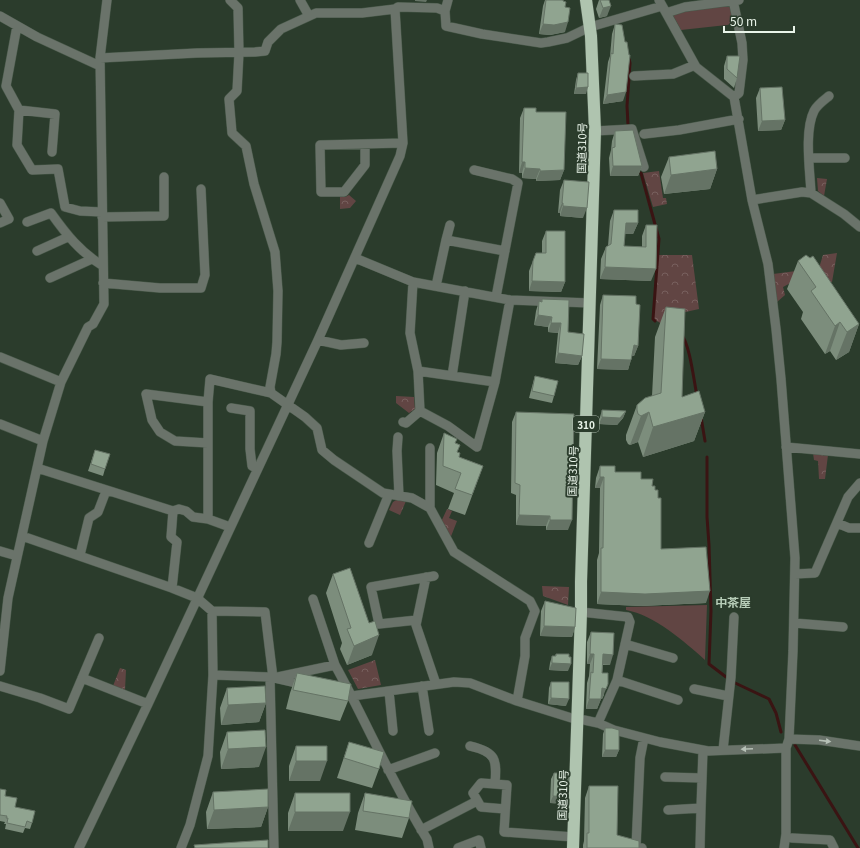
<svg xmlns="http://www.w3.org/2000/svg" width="860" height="848" font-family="Georgia,'Noto Sans JP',serif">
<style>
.green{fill:#614543}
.park{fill:url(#park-crowns)}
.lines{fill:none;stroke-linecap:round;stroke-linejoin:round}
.stream{stroke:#3a1413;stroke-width:3}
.street-casing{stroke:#49594a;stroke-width:10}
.highway-casing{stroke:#49594a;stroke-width:13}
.street{stroke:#6a736a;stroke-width:9}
.highway{stroke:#afc4af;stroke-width:12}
.wall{fill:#7c8d7c}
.shaded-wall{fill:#657365}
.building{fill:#90a490;stroke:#657365}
.oneway{fill:#b6c0b6}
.labels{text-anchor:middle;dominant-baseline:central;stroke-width:4;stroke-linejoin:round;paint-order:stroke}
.shield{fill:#2b3c2c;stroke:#b0bdb0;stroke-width:1}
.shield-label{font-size:10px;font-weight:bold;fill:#e9f4e9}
.street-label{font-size:11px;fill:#e9f4e9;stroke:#2b3c2c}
.neighbourhood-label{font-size:12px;font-weight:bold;fill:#b7cdb8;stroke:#2b3c2c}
</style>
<defs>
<pattern id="park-crowns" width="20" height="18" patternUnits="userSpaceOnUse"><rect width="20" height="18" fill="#614543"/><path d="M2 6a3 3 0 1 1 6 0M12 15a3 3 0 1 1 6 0" fill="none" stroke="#78605e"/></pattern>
</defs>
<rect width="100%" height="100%" fill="#2b3c2c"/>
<path class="green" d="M732 2 736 24 681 30 672 14Z
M707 605 705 660C684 641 654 615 626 610V607Z"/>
<path class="park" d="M659 171 663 198H666L667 204 653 207 643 173Z
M817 178 827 179 824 196 818 191Z
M349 195 356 201 350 208 340 209V197H345Z
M837 253 832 282 798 279 783 287 785 295 777 302 773 274 819 268 823 255Z
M657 255H692L699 309 672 315 666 326 653 319Z
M396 396 414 397 415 409 409 413 396 403Z
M813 453 828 455 825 479H819L818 461 814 460Z
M398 499 406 501 400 515 389 510 393 502Z
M447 509 452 511 449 518 457 521 450 539 441 522Z
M542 586 569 587 568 605 543 596Z
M375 660 381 685 358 689 348 670Z
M120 668 126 670 125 690 113 686Z"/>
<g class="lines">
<path class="stream" d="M628 125 627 106 630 63 629 59
M641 173 659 239 653 319 655 321
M681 334C690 344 694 382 697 396
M701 417 705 441
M707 457V517L709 545 711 611 709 664 726 677
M733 682 769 699 776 713 781 732
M795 745 858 848"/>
<g class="street-casing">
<path id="street" d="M230 0 238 8 239 53 237 91 229 99 232 133 246 146 254 184 275 252 278 291 277 342 276 354 270 387 271 393 305 417 317 428 322 450 334 460 383 493 412 498 430 508 454 552 530 601 535 611 525 638V656L517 701
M300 0 309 16
M659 0 696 67 734 97 752 200 768 264 776 329 781 379 795 558 793 651 789 739 786 748V834L784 848
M733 0 742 43 743 60 739 93 734 97
M445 11 446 26 482 34 541 43 548 42 567 38 590 27 662 6
M666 13 685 7 739 0
M0 16 37 37 100 66
M17 26 6 86 19 110 17 145 32 170 58 169 65 207 80 211 102 212
M100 58 197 53 255 52 265 51 268 42 281 29 316 13H362L395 9 398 7 437 8 445 11 448 0
M634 76 673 74 695 65
M19 110 55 114 52 152
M595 131 632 129 644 167
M644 134 679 130 739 119
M365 144V165L344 192H321L320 145 403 143
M809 158H845
M474 170 512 179 518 183 496 297
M811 193C810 171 804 131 814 111 817 105 824 100 829 96
M752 200 802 192 811 193 844 214 860 227
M0 203 9 219 0 223
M102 217 164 216V177
M27 222 51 213C66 234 80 252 103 266
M446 240 505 251
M37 251 68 237
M355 258 413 282 510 300 590 303
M50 278 92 259
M413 282 410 333 418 371 420 411 448 426 477 447 495 382 510 300
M103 283 160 288H201L205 275 201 189
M436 286 446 240 450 225
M318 340 341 345 364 343
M0 357 61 382
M418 371 495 382
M452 376 465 291
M208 402 146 394 152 420 160 432 175 441 208 443
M231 408 250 411V449L252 466 257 469
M403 422 406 423 420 411
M0 424 43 441
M398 437 397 451 399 496
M786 447 860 454
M430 448V508
M37 468 173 511 179 509 186 511 193 517 208 519 230 527
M208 519V402L210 379 271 393
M837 523 849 528H860
M22 536 172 588 197 598 212 611 213 675 208 756 190 825 181 848
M369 543 389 494
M0 551 17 556
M80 555 89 518 98 512 106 491
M795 574 815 573 848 497 860 483
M426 577 416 625 436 684
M172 588 177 542 171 537 173 511
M313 599 335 665
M212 611 265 612 273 678 335 665C367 723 392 783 427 839L429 848
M581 612 628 617 630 622 617 680 598 723
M417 620 379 624 371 587 434 576
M794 623 843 627
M625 644 673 658
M0 671 8 598 43 441 61 382 88 327 93 324 104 304 100 58 107 0
M213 675 270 677 305 685
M270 677 274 848
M82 678 148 704
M617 680 678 700
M0 686 40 698 69 709 99 638
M422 686 429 731
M694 689 728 696
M389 691 393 731
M337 692 352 696 454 682 470 683 517 701 578 720H584L598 723 614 730 660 742 708 751 786 748
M789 739 819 740 860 746
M470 746C496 752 497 759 495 784L507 785 504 832 574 837
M723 750 731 677 734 617
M388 770 435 753
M665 777 702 778
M495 784 481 783 473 793 481 807 505 809
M701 808 703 750
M668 810 701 808 700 848
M421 830 477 801
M792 838 830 840 834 848
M79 848 148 704 318 340 400 156 403 143 395 9
M458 848 479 840 481 848
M642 848 636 847 640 758 644 738"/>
</g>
<g class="highway-casing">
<path id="highway" d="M573 848 581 612V582L595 131 591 36 586 0"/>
</g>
<use href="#street" class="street"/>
<use href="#highway" class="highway"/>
</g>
<path class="wall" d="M545 0H563L565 7V32L550 35 539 34 543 6Z
M599 0H609L607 16 599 18 596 9Z
M615 24 623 101 603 104 608 62 610 56 612 34Z
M727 56 737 78 734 88 724 79V66Z
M578 73 586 94H574L576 80Z
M760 88 785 120 781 130 758 131 756 98Z
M524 108 536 112 564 170 560 180 536 181V179L522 178V173H519L520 118Z
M615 131 642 166 638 176H610L609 158 611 150 612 141Z
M669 157 717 169 710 189 664 194 661 177Z
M564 180 583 218 560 216V213H558L560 190Z
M614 210 638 223 633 234H625L624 246 642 247V236L646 225 651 281 600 279 601 259 606 247 608 246 610 221Z
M546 231 565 282 561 292 529 291V271L536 253H542V241Z
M798 261 859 324 849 352 836 360 830 351 825 354 801 319 803 312 787 289Z
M603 295 636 304 638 346 634 356H632L628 370 597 369 600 305Z
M542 299 568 332 582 356 578 365 555 363 558 333 548 332V327L534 325 536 311 539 301 541 302Z
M666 307 682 397 705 412 694 441 643 457 638 442 630 445 628 444 626 440V435L637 405 652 396 655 337Z
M535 376 554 396 552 403 529 398 533 383Z
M602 410 626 411 623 418 617 425 599 424 600 417Z
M516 412 568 530H546V526L516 525V495L511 493 512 422Z
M444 433 456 443 460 445 457 452 459 457 483 466 465 515 448 509 454 493 436 485 437 453Z
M95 450 105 469 103 476 88 471Z
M600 466 615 472 641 479 652 486 655 490 658 498 661 549 706 603 641 606 597 604V560L599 553 600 488H595L596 478Z
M333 574 369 623 372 655 347 665 340 649 342 643 326 593Z
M545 601 575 627 572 637 540 636 541 611Z
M591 632 610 665H603L602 673 604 695 602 699H601L597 709H586L587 683 589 676 590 664H587V642Z
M556 654 568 671 549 670 550 663 552 656H555Z
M297 673 348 701 340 721 286 709 290 693Z
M551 682 566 706 548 704 549 688Z
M227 688 266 703 259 722 221 725 220 708Z
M605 728 619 750 616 757H602L603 734Z
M227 732 259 767 221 769 220 752Z
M349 742 379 769 372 788 337 778Z
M296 746 320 781H289V766Z
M554 773 568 797 566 804 550 803 551 779Z
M589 786 617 835 639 848H583V845L584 841 585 798Z
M0 789 15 807 32 823 30 829 25 828 23 833 5 829 6 824H4L5 822 0 821Z
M213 792 268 807 261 827 207 829 206 812Z
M295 793 343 831H288V813Z
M365 793 409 818 402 838 355 830 358 813Z"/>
<path class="shaded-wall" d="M415 0H427L426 2 415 1Z
M611 6 607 16 599 18 603 8Z
M568 22 565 32 550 35 539 34 543 24Z
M588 87 586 94H574L576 88Z
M626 92 623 101 603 104 607 95Z
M785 120 781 130 758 131 762 121Z
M522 162H525L522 173H519Z
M613 166H642L638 176H610Z
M525 168 540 169 536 179 522 178Z
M717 169 710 189 664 194 671 175Z
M564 170 560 180 536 181 540 171Z
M562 203H563L560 213H558Z
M563 206 587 208 583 218 560 216Z
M626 223H638L633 234H621Z
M605 267 656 269 651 281 600 279Z
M532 281 565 282 561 292 529 291Z
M538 315 552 317 548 327 534 325Z
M840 322 830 351 825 354 835 326Z
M551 323H561L558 333 548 332Z
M859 324 849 352 836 360 847 332Z
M634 345 638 346 634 356H630Z
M558 353 582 356 578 365 555 363Z
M601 359 631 360 628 370 597 369Z
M626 411 623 418 617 425 599 424 602 417Z
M649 412 638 442 630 445 641 416Z
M705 412 694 441 643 457 653 427Z
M600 477H604L600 488H595Z
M519 515 550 516 546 526 516 525Z
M550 520H572L568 530H546Z
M710 591 706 603 641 606 597 604 601 592Z
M544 626 575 627 572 637 540 636Z
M379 635 372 655 347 665 354 646Z
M590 654H594L590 664H587Z
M603 654 613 655 610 665 599 664Z
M552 663 571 664 568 671 549 670Z
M608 684 602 699 599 698 602 688Z
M551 698 569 699 566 706 548 704Z
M589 699H601L597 709H586Z
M266 703 259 722 221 725 228 705Z
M266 747 259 767 221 769 228 749Z
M605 750H619L616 757H602Z
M296 761H327L320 781H289Z
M553 796 568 797 566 804 550 803Z
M268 807 261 827 207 829 214 810Z
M295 812H350L343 831H288Z"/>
<path class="building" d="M546 0H563V1L566 2 565 7 570 8 568 22 554 25 543 24Z
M600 0H609L611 6 603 8Z
M615 24 622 25 625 42H627L629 55H630L626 92 607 95 611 53 613 54Z
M727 56H740L737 78 727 69Z
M578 73H588V87L576 88Z
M782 87 785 120 762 121 760 88Z
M524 108H536V112H566L564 170 540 171V169L525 168V162H522Z
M633 130 642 166H613L612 148 615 147V131Z
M715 151 717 169 671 175 669 157Z
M564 180 589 182 587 208 563 206V203H562Z
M614 210H638V223H626L624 246 646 247V225H657L656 269 605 267 606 247 611 244Z
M546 231H565V282L532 281 533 261 536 253H546Z
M806 255 810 258 813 256 859 324 847 332 840 322 835 326 811 291 816 287 798 261Z
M603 295 636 296V304L640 305 638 346 634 345 631 360 601 359Z
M542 299 569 300 568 332 584 334 582 356 558 353 561 323H551L552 317 538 315 539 301 542 302Z
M666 307 685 309 682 397 699 391 705 412 653 427 649 412 641 416 638 414 637 410V405L645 398 661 393Z
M535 376 558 381 554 396 532 391Z
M602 410 626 411 620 418 602 417Z
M516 412 574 414 572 520H550V516L519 515 520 485 515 483Z
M444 433 457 439 455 443 460 445 457 452 460 453 459 457 483 466 472 495 455 489 461 473 443 466Z
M95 450 110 454 105 469 91 464Z
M600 466H615V472H641V479H653L652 486H655V490H658V498H661V549L706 547 710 591 645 594 601 592V548H603L604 477H600Z
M350 568 369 623 375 621 379 635 354 646 347 629 351 628 333 574Z
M545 601 576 608 575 627 544 626Z
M591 632 614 633 613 655 603 654 602 673H608V684L606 689 602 688 601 699H589L591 672 593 673 594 654H590Z
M556 654H569V657H571V664L552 663V656H556Z
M297 673 351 684 348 701 293 690Z
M551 682H569V699L551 698Z
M265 686 266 703 228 705 227 688Z
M605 728H612L619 730V750H605Z
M265 730 266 747 228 749 227 732Z
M349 742 384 752 379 769 344 758Z
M296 746H327V761H296Z
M554 773H569L568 797 553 796Z
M589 786H618L617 835 639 841V848H587V833H589Z
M0 789 6 790 5 796 17 798 15 807 35 811 32 823 27 821 25 827 7 823 8 818H6L7 816 0 815Z
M268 789V807L214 810 213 792Z
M295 793H350V812H295Z
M365 793 412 801 409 818 363 811Z
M268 840V848H195L194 845Z"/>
<defs><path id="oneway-solid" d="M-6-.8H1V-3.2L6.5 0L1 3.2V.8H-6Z"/></defs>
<g class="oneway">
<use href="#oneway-solid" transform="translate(825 741) rotate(7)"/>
<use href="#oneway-solid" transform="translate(747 749) rotate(178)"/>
</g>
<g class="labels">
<rect class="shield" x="573" y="416" width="26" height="16" rx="3"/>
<g class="shield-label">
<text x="586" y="424">310</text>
</g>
<g class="street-label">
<text transform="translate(581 148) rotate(-89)">国道310号</text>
<text transform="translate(572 471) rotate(-88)">国道310号</text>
<text transform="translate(562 795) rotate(-88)">国道310号</text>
</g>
<g class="neighbourhood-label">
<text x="733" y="601">中茶屋</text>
</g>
</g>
<path d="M724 26v6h70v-6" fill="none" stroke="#e9f4e9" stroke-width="2"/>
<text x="730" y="26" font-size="12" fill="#e9f4e9" stroke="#2b3c2c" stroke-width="3" paint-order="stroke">50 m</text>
</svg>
